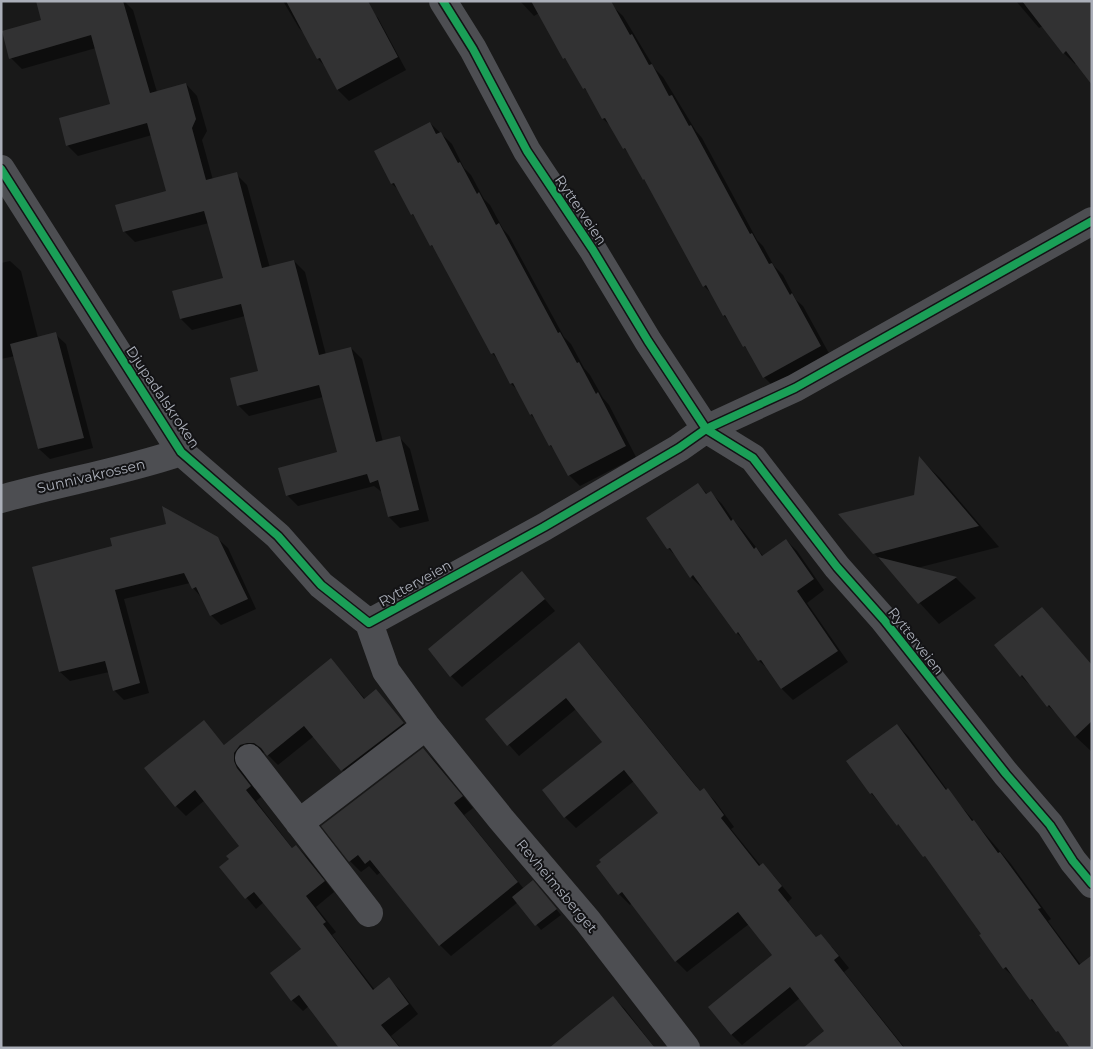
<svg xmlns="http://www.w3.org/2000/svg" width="1093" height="1049" font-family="Montserrat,sans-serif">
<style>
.shadow{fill:#0007}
.building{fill:#323233}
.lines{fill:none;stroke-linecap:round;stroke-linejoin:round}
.minor{stroke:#4d4e52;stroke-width:28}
.cycleway-casing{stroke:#131315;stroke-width:11}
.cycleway{stroke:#1a9f57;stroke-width:8}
.labels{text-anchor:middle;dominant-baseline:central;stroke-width:4;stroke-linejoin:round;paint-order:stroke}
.street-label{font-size:14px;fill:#abafb9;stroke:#131315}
</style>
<rect width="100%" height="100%" fill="#191919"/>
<path class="shadow" d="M113 1H124L133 10 157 92 186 84 197 96 207 131 202 140 213 180 236 174 247 185 270 268 294 261 305 272 326 355 351 348 362 359 383 442 399 437 410 449 429 521 400 528 389 517 383 493 374 486 298 506 287 495 338 453 323 397 249 416 238 405 259 372 245 316 192 330 181 319 224 279 209 223 135 242 124 231 168 192 152 135 78 156 67 145 112 105 96 48 22 69 11 58 42 21Z
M283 1H365L370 10 378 18 406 70 349 101 338 90 324 65 318 59 306 35 299 28Z
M520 1H607L623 16 655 69 663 77 696 131 702 138 757 240 763 246 774 266 783 275 796 300 803 306 831 357 775 388 764 377 750 352 744 346 730 322 724 316 713 295 704 286 648 184 644 179 630 155 624 148 612 127 603 119 591 95 584 88 571 64 564 58 539 13 534 16Z
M1014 1H1092L1076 63 1075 64 1064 53 1043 26 1039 28 1016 1Z
M430 123 452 144 464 168 471 175 484 199 490 205 503 229 509 236 564 337 571 344 584 368 590 375 603 398 609 405 636 457 580 486 569 475 556 452 550 445 537 421 531 415 518 390 511 384 499 361 492 353 438 252 431 245 418 221 412 214 400 191 392 184 375 152Z
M10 261 21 271 38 338 55 334 66 344 93 448 50 459 39 449 15 356 1 359V263Z
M920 459 940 478 999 547 917 568 956 578 976 598 939 624 874 553 916 496Z
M698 484 708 495 711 493 722 504 733 520 744 532 763 556 786 540 797 551 824 590 807 603 848 662 793 700 782 689 771 671 759 661 748 644 737 633 703 587 702 588 691 577 679 559 668 548Z
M217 538 228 548 256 609 221 625 211 615 202 598 193 588 190 583 124 599 149 693 124 700 114 690 109 672 70 681 60 672 33 568Z
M522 573 555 611 462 687 451 676Z
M578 643 589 654 701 792 704 790 715 801 734 827 731 829 761 866 763 865 774 876 792 898 788 902 817 938 832 947 849 968 844 972 905 1048H805L826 1031 800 998 742 1045 731 1034 774 956 749 924 687 972 676 961 632 903 630 905 619 894 660 813 634 781 576 828 565 817 603 742 576 709 519 756 486 719Z
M996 645 1092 665V752L1076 737 1060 716 1048 706 1032 687 1021 676Z
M331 660 366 700 376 691 413 734 352 781 314 736 278 765 266 753 258 752 244 772 247 779 261 797 256 801 293 849 296 846 307 857 334 892 316 907 336 932 332 935 375 990 389 979 399 989 418 1014 391 1036 401 1048H341L309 1006 303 1011 292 1000 271 973 302 950 264 902 256 909 221 867 231 859 241 846 205 800 186 816 176 806 204 722 225 746Z
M897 725 908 736 948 791 1011 864 1051 919 1048 921 1081 965 1042 1011 1031 1000 1016 979 1004 968 982 934 934 866 871 793Z
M423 749 434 760 473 808 464 815 524 889 538 887 561 915 541 930 518 902 451 956 440 945 381 872 377 875 369 866 361 872 350 861Z
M613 998 624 1008 655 1048H553Z"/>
<path class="building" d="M36 1H123L150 93 186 83 196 119 192 128 206 180 237 172 262 268 294 260 319 355 351 347 376 442 400 436 419 510 388 517 378 480 370 483 367 474 286 496 278 468 337 452 319 385 237 406 230 378 258 371 241 304 180 319 172 291 223 278 204 211 123 232 115 205 166 191 147 123 66 146 59 118 110 104 91 35 9 59 2 31 41 20Z
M286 1H368L398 57 337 90 320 58 317 59Z
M531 1H611L630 35 632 34 649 65 652 64 669 96 672 95 689 126 691 125 750 234 752 233 769 264 772 263 790 295 792 293 821 346 763 378 745 346 743 347 725 315 723 316 706 285 703 287 644 179 643 180 625 148 623 149 605 118 602 119 585 88 583 89 565 58 563 59Z
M1022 1H1092V85L1066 51 1063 54Z
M430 122 436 134 441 132 458 163 460 162 477 194 479 192 496 225 499 223 558 333 560 332 577 363 579 362 596 394 598 392 626 446 568 476 551 445 549 446 532 414 530 415 513 383 510 384 494 353 491 354 432 245 430 246 413 214 411 215 394 183 391 184 374 151Z
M56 332 84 438 38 449 10 344Z
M919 456 979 526 873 554 838 514 914 495Z
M698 483 706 494 711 491 731 521 733 519 754 549 756 547 762 556 786 539 814 579 797 591 838 651 781 689 761 660 758 661 738 632 736 634 693 575 690 578 670 548 667 549 646 518Z
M162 506 218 537 248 599 210 616 196 587 192 589 184 573 115 590 140 683 113 691 105 661 59 672 32 567 112 546 110 538 166 524Z
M878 557 957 577 918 604Z
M522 571 545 599 450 677 428 649Z
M1042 607 1092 665V721L1075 737 1049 705 1047 707 1022 675 1020 677 994 645Z
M579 642 694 784 700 791 704 788 724 815 721 818 759 866 763 863 782 886 778 890 816 937 821 934 839 956 834 960 904 1048H803L824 1031 790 987 731 1035 708 1007 772 955 738 912 675 962 622 892 618 895 596 866 601 862 599 860 658 813 624 770 564 818 542 790 602 742 566 698 507 746 485 719Z
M331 658 364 699 376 689 404 723 341 771 304 726 267 756 261 748 254 743H247L240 745 234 753V761L237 768 251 786 246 790 292 848 296 845 325 881 306 896 326 922 323 924 373 990 389 977 409 1004 381 1025 400 1048H339L299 995 291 1001 270 973 301 949 254 892 245 899 219 867 229 859 226 856 239 846 195 790 175 807 144 768 204 720 224 745Z
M897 724 946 790 948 788 972 821 974 820 998 853 1000 852 1041 908 1038 909 1079 965 1092 955V1048H1070L1058 1031 1056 1032 1032 999 1030 1000 1006 967 1003 969 979 935 981 934 925 856 923 857 898 824 897 826 872 793 870 794 846 761Z
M423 748 463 796 454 803 518 882 439 946 370 860 365 864 358 855 349 862 321 826Z
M533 880 557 909 535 926 512 897Z
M613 996 655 1048H549Z"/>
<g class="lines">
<path class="minor" d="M443 1 473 49 527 151 593 250 648 341 706 429 753 458 837 567 884 620 1006 774 1050 825 1073 861 1092 884
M1 169 181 452 278 536 321 585 369 623
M1 499C61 482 122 472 181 452
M369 623 544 527 679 448 706 429 795 388 1092 221
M369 623 386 671 426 726 501 819 587 920 686 1048
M249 758 369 913
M299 823 426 726"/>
<g class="cycleway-casing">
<path id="cycleway" d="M443 1 473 49 527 151 593 250 648 341 706 429 753 458 837 567 884 620 1006 774 1050 825 1073 861 1092 884
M1 169 181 452 278 536 321 585 369 623 544 527 679 448 706 429 795 388 1092 221"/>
</g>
<use href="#cycleway" class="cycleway"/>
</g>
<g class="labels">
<g class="street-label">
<text transform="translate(581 210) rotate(56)">Rytterveien</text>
<text transform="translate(163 397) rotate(56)">Djupadalskroken</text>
<text transform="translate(91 476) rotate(-13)">Sunnivakrossen</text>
<text transform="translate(415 583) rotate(-29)">Rytterveien</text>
<text transform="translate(916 641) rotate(52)">Rytterveien</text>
<text transform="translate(557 886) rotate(50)">Revheimsberget</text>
</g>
</g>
<rect width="1093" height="1049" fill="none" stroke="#abafb9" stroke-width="5"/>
</svg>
